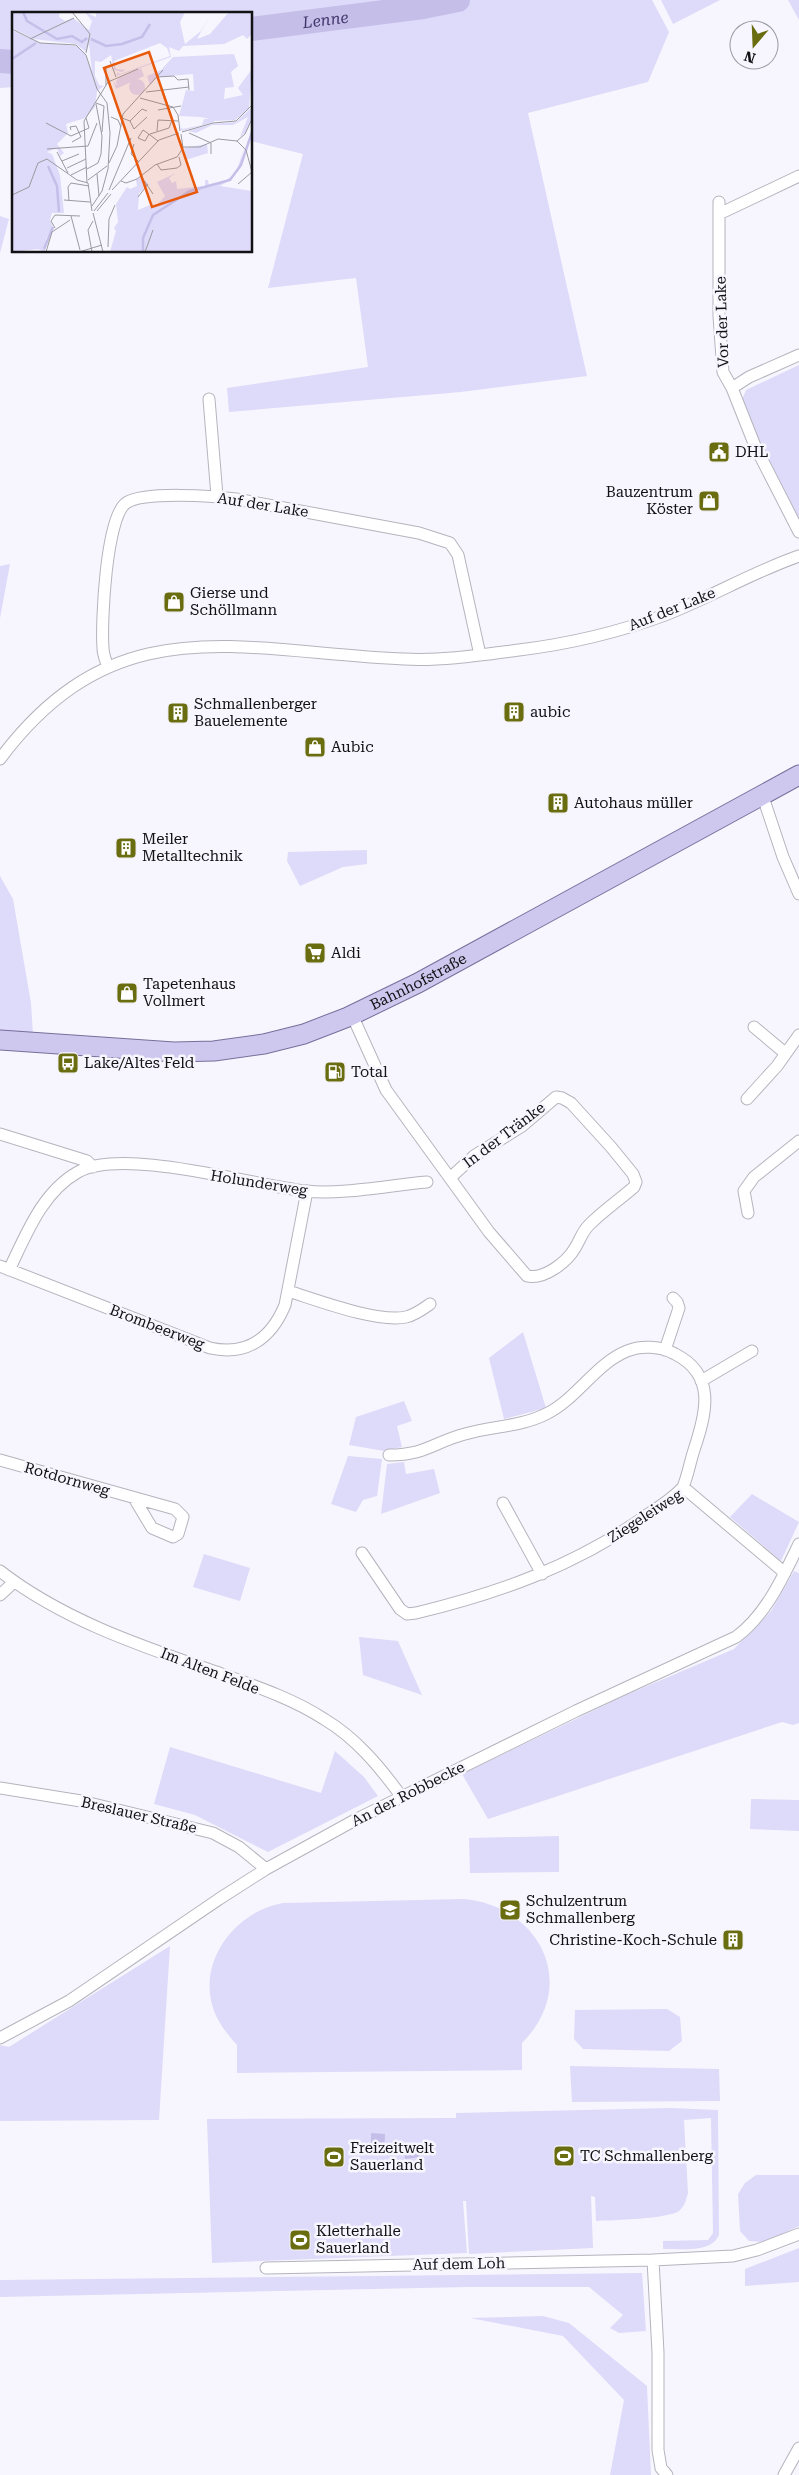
<svg xmlns="http://www.w3.org/2000/svg" width="799" height="2475" font-family="'Roboto Serif',serif">
<style>
.green{fill:#dedaf9}
.water{fill:#c4bee9}
.lines{fill:none;stroke-linecap:round;stroke-linejoin:round}
.river{stroke:#c4bee9;stroke-width:24}
.street-casing{stroke:#b5b4bd;stroke-width:13}
.primary-casing{stroke:#776f9b;stroke-width:21}
.street{stroke:#fff;stroke-width:11}
.primary{stroke:#cec7ee;stroke-width:19}
.labels{text-anchor:middle;dominant-baseline:central;stroke-width:5;stroke-linejoin:round;paint-order:stroke}
.street-label{font-size:15px;fill:#121114;stroke:#f7f6fe}
.poi-label{font-size:15px;fill:#121114;stroke:#f7f6fe;text-anchor:start}
.water-label{font-size:16px;font-style:italic;fill:#42366b;stroke:#f7f6fe}
.inset-river{fill:none;stroke:#c4bee9;stroke-width:2.5}
.inset-road{fill:none;stroke:#9b9aa0;stroke-width:1}
.view{fill:#e8590c;fill-opacity:0.15;stroke:#e8590c;stroke-width:2.5}
.inset-edge{fill:none;stroke:#121114;stroke-width:2.5}
</style>
<rect width="100%" height="100%" fill="#f7f6fe"/>
<path class="green" d="M0 0H652L669 32 648 82 528 113 587 376 461 392 229 412 227 388 368 367 356 278 268 288 303 154 251 141V14H14V87L0 88Z
M661 0H720L673 24Z
M788 0H799V20Z
M0 216 9 219 0 253Z
M799 365V519L760 446 742 400 746 390Z
M10 564 0 618V566Z
M367 850V864L343 867 300 886 287 861 288 852Z
M0 876 13 899 31 1003 33 1034 0 1031Z
M523 1332 546 1408 504 1419 489 1358Z
M404 1401 412 1421 397 1426 402 1447 384 1451 349 1445 356 1417Z
M348 1456 382 1459 377 1496 363 1500 356 1512 331 1504Z
M404 1462 406 1474 434 1469 440 1493 381 1514 387 1464Z
M752 1494 799 1522 781 1561 730 1517Z
M204 1554 250 1568 240 1601 193 1587Z
M794 1571 799 1573V1723L793 1725 782 1722 488 1819 462 1774 626 1695 734 1649 771 1611Z
M359 1637 398 1641 422 1695 363 1675Z
M170 1747 321 1793 335 1751 364 1777 378 1796 268 1852 195 1815 154 1804Z
M751 1799 799 1800V1831L750 1829Z
M559 1836V1872L470 1873 469 1838Z
M464 1899C540 1906 580 1985 522 2043V2070L237 2073V2045C228 2035 219 2024 214 2011 196 1962 235 1911 283 1903Z
M170 1946 159 2120 0 2121V2045L9 2047Z
M667 2009 680 2017 682 2041 669 2051 583 2049 574 2039 575 2010Z
M570 2066 719 2069 720 2101 572 2102Z
M671 2108 718 2110 719 2235C710 2254 681 2248 663 2249V2241L708 2240 713 2233 711 2118 684 2120 688 2193C686 2200 685 2206 679 2211 667 2219 613 2220 596 2221L595 2197 591 2196 593 2248 469 2254 466 2201H463L467 2253 212 2263 207 2119 456 2118V2113Z
M756 2175H799V2226L765 2242 749 2241 740 2231 738 2194 745 2183Z
M799 2248V2282L745 2286V2269Z
M642 2273 646 2331 619 2333 610 2328 623 2315 589 2287H469L0 2297V2280Z
M543 2316 569 2323 647 2386 651 2475H610L624 2400 563 2336 470 2318Z"/>
<path class="water" d="M371 2133 385 2134 384 2155H371Z
M419 2145 420 2157 405 2159 404 2146Z"/>
<g class="lines">
<g class="river">
<path id="s1" d="M251 29 423 7 458 0"/>
<path d="M0 61 14 62"/>
</g>
<g class="street-casing">
<path id="street" d="M719 202V316L723 372 732 388 755 446 799 532
M719 214 799 176
M732 388 749 377 799 355
M209 399 217 496
M108 667C106 661 103 655 103 648 101 623 106 517 126 503 144 491 214 496 236 499L419 533 450 543 458 555 480 655
M0 759C116 604 240 652 404 659 442 661 481 655 519 650 568 644 619 632 665 615 711 597 753 572 799 556
M762 794 783 857 799 894
M352 1015 386 1090 489 1232 527 1276C544 1280 567 1262 575 1248 580 1240 582 1232 589 1225 603 1211 619 1200 634 1187L636 1182 633 1174 611 1147 571 1103 562 1098 556 1097 522 1126 474 1156 450 1178
M754 1027 785 1053
M747 1099 777 1066 799 1035
M0 1134 87 1161 93 1167
M748 1213 744 1191 754 1177 799 1141
M0 1266 210 1348C246 1356 271 1339 285 1305L307 1191
M9 1270C26 1235 42 1192 78 1172 124 1147 251 1185 306 1191 342 1195 390 1185 427 1182
M288 1291C317 1300 377 1323 406 1317 415 1315 423 1309 430 1304
M665 1350 679 1308 677 1302 673 1298
M701 1381 752 1351
M389 1455C426 1455 434 1442 465 1434 492 1426 520 1427 546 1414 577 1399 595 1364 627 1351 641 1345 661 1346 675 1354 717 1375 706 1414 694 1450 690 1462 688 1475 683 1487
M0 1460 175 1509 183 1517 178 1534 173 1537 152 1528 134 1498
M503 1503 542 1574
M362 1553 400 1609 407 1614 416 1613C499 1593 574 1566 644 1517 657 1508 673 1499 683 1487L785 1573
M0 1571C63 1620 141 1646 216 1672 252 1685 292 1698 324 1719 356 1738 380 1767 401 1796
M0 1595 14 1582
M0 1788 81 1801 213 1833 239 1847 266 1869
M0 2038 69 2001 219 1899 266 1869 355 1820 576 1711 736 1637C766 1615 783 1577 799 1544
M653 2260 658 2352V2450L661 2468 667 2475
M266 2268 653 2260 733 2256 757 2250 799 2234
M784 2475 799 2448"/>
</g>
<g class="primary-casing">
<g id="primary">
<path id="s2" d="M0 1040 174 1052 214 1051 264 1044 304 1034 348 1017 418 983 799 775"/>
</g>
</g>
<use href="#street" class="street"/>
<use href="#primary" class="primary"/>
</g>
<defs>
<g id="civic-square" transform="scale(1.125)"><rect x="-9" y="-9" width="18" height="18" rx="4" fill="#696c0f" stroke="#f7f6fe"/><path d="M-.6-6.5H3V-4.5H.6V-3L4-1V1h2V6H-6V1h2V-1L-.6-3ZM-1.2 2.5V6h2.4V2.5Z" fill="#fff"/></g>
<g id="shop-square" transform="scale(1.125)"><rect x="-9" y="-9" width="18" height="18" rx="4" fill="#696c0f" stroke="#f7f6fe"/><path d="M-5-2.5h2.3a2.7 3.5 0 0 1 5.4 0H5L5.5 6h-11ZM-1.5-2.5h3a1.5 2.3 0 0 0-3 0Z" fill="#fff"/></g>
<g id="building-square" transform="scale(1.125)"><rect x="-9" y="-9" width="18" height="18" rx="4" fill="#696c0f" stroke="#f7f6fe"/><path d="M-4-6H4V6H1V3H-1V6H-4ZM-2.5-4.3h1.7v1.8h-1.7ZM.8-4.3h1.7v1.8H.8ZM-2.5-1h1.7V.8h-1.7ZM.8-1h1.7V.8H.8Z" fill="#fff"/></g>
<g id="supermarket-square" transform="scale(1.125)"><rect x="-9" y="-9" width="18" height="18" rx="4" fill="#696c0f" stroke="#f7f6fe"/><path d="M-6-5.5h2.5l.6 2H6L4.5 2H-2.5L-4.4-4H-6ZM-1.5 3.2a1.3 1.3 0 1 0 .1 0ZM3 3.2a1.3 1.3 0 1 0 .1 0Z" fill="#fff"/></g>
<g id="bus-square" transform="scale(1.125)"><rect x="-9" y="-9" width="18" height="18" rx="4" fill="#696c0f" stroke="#f7f6fe"/><path d="M-5-6H5V4H4V6H2V4H-2V6H-4V4H-5ZM-3.5-4V0h7V-4ZM-3.5 1.2v1.5H-2V1.2ZM2 1.2v1.5H3.5V1.2Z" fill="#fff"/></g>
<g id="fuel-square" transform="scale(1.125)"><rect x="-9" y="-9" width="18" height="18" rx="4" fill="#696c0f" stroke="#f7f6fe"/><path d="M-5.5-6h7V0h2V4h1.3V-2.5L3-4.5l.8-.8L6-3V5H2.5V1h-1V6h-7ZM-4.2-4.7v3.2H.2V-4.7Z" fill="#fff"/></g>
<g id="school-square" transform="scale(1.125)"><rect x="-9" y="-9" width="18" height="18" rx="4" fill="#696c0f" stroke="#f7f6fe"/><path d="M0-5L7-2L0 1L-7-2ZM-4 1L0 2.5L4 1V4Q0 6-4 4Z" fill="#fff"/></g>
<g id="stadium-square" transform="scale(1.125)"><rect x="-9" y="-9" width="18" height="18" rx="4" fill="#696c0f" stroke="#f7f6fe"/><path d="M0-5a6.5 5 0 1 0 0 10a6.5 5 0 1 0 0-10ZM-3.5-1.8h7v3.6h-7Z" fill="#fff"/></g>
</defs>
<g fill-rule="evenodd">
<use href="#civic-square" x="719" y="452"/>
<use href="#shop-square" x="709" y="501"/>
<use href="#shop-square" x="174" y="602"/>
<use href="#building-square" x="514" y="712"/>
<use href="#building-square" x="178" y="713"/>
<use href="#shop-square" x="315" y="747"/>
<use href="#building-square" x="558" y="803"/>
<use href="#building-square" x="126" y="848"/>
<use href="#supermarket-square" x="315" y="953"/>
<use href="#shop-square" x="127" y="993"/>
<use href="#bus-square" x="68" y="1063"/>
<use href="#fuel-square" x="335" y="1072"/>
<use href="#school-square" x="510" y="1910"/>
<use href="#building-square" x="733" y="1940"/>
<use href="#stadium-square" x="564" y="2156"/>
<use href="#stadium-square" x="334" y="2157"/>
<use href="#stadium-square" x="300" y="2240"/>
</g>
<g class="labels">
<g class="street-label">
<text transform="translate(722 322) rotate(-92)">Vor der Lake</text>
<text transform="translate(263 505) rotate(9)">Auf der Lake</text>
<text transform="translate(672 609) rotate(-22)">Auf der Lake</text>
<text stroke="none"><textPath href="#s2" startOffset="432">Bahnhofstraße</textPath></text>
<text transform="translate(504 1135) rotate(-37)">In der Tränke</text>
<text transform="translate(259 1183) rotate(9)">Holunderweg</text>
<text transform="translate(157 1327) rotate(21)">Brombeerweg</text>
<text transform="translate(67 1479) rotate(16)">Rotdornweg</text>
<text transform="translate(645 1516) rotate(-33)">Ziegeleiweg</text>
<text transform="translate(210 1671) rotate(21)">Im Alten Felde</text>
<text transform="translate(408 1794) rotate(-27)">An der Robbecke</text>
<text transform="translate(139 1815) rotate(13)">Breslauer Straße</text>
<text transform="translate(459 2264) rotate(-1)">Auf dem Loh</text>
</g>
<g class="poi-label">
<text x="735" y="452">DHL</text>
<text x="693" y="492" text-anchor="end">Bauzentrum<tspan x="693" dy="17">Köster</tspan></text>
<text x="190" y="593">Gierse und<tspan x="190" dy="17">Schöllmann</tspan></text>
<text x="194" y="704">Schmallenberger<tspan x="194" dy="17">Bauelemente</tspan></text>
<text x="530" y="712">aubic</text>
<text x="331" y="747">Aubic</text>
<text x="574" y="803">Autohaus müller</text>
<text x="142" y="839">Meiler<tspan x="142" dy="17">Metalltechnik</tspan></text>
<text x="331" y="953">Aldi</text>
<text x="143" y="984">Tapetenhaus<tspan x="143" dy="17">Vollmert</tspan></text>
<text x="84" y="1063">Lake/Altes Feld</text>
<text x="351" y="1072">Total</text>
<text x="526" y="1901">Schulzentrum<tspan x="526" dy="17">Schmallenberg</tspan></text>
<text x="717" y="1940" text-anchor="end">Christine-Koch-Schule</text>
<text x="350" y="2148">Freizeitwelt<tspan x="350" dy="17">Sauerland</tspan></text>
<text x="580" y="2156">TC Schmallenberg</text>
<text x="316" y="2231">Kletterhalle<tspan x="316" dy="17">Sauerland</tspan></text>
</g>
<g class="water-label">
<text stroke="none"><textPath href="#s1" startOffset="75">Lenne</textPath></text>
</g>
</g>
<g transform="translate(12 12)">
<rect width="240" height="240" fill="#f7f6fe"/>
<path d="M0 0H48L47 5 53 9 61 6 77 18 80 9 73 0 84 5V0H173L168 10 173 32 189 19 200 0 185 27 198 22 217 0H240V27L239 23 235 27 231 23 212 32 171 34 167 39 157 35 159 45 105 64V60L108 62 158 44 155 36 148 31 102 49 104 57 114 58 110 60 102 58 99 43 89 50 83 49V64L87 73 92 74 85 79 83 95 73 106 54 112 56 121 45 132 52 141 48 144 45 136 35 140 40 142 48 163 52 201H40L38 208 41 215 34 227 33 240 26 237 0 240V18L28 31 65 34 73 42 80 60 77 32 74 40 64 32 22 27 0 16ZM222 42 226 54 219 60 222 75 213 76 212 87 231 83 226 76 240 57 237 97 223 108 202 109V110L170 119 168 115 171 117 190 113 192 107H198L188 105 167 104 174 78 182 79 181 62 145 65 138 73 135 64 149 58 161 45ZM129 56 132 64 104 77 101 68 105 74 104 69 108 65ZM117 75a8 8 0 1 1 16 0a8 8 0 1 1-16 0ZM240 95V106L234 120 228 125 236 105 221 113H200L184 121 176 119 200 112 224 110ZM195 132 196 141 174 148 172 136ZM232 136 227 158 218 168 208 174 240 179V240H98L104 219 102 216 106 210 104 192 115 175 118 177 125 174 124 168 129 165 136 172 127 181 126 198 138 193 143 195 153 184 145 170 164 161 157 166 160 171 164 169 165 177 193 174V168H196L197 174 210 171 224 161Z" fill="#dedaf9"/>
<path class="inset-river" d="M11 0 15 9 45 27 60 24 70 30 75 26M79 27 94 34 110 32 130 25 138 12M0 47 24 31M36 154 45 174 47 200M32 237 41 215M131 240V226L141 203 178 179 218 168 229 153 240 120"/>
<path class="inset-road" d="M60 0 78 22 74 41M0 17 28 31 64 33 74 43 85 77 95 91 98 121 96 157 90 179 80 194M18 27 62 6M98 49 104 65M94 54V73M145 65 162 64 166 68 176 67 177 78M134 80 177 75M128 86 161 95 166 103 168 119M84 91 92 94 90 120M146 98 169 94M99 105 106 108 109 115M110 106 118 109 130 97 135 99M118 109 122 117 135 105M34 111 59 124 77 116 74 106M59 118 58 115 64 114 69 125 60 130M145 119 146 108 166 109M170 120 201 111 224 109 240 93M177 121 199 131V142M137 122 133 129 126 126 131 118 134 120 146 129M138 122 157 116 160 108M225 129 233 122 240 107M122 132 119 142 127 150M171 135H188L206 127 225 129 234 138 240 160M35 137 76 134 85 111M45 140 56 161M50 149 67 142M97 151 105 134 111 102 151 58M145 152 149 158 165 156 169 153 167 145M55 156 74 147M75 157 86 151 89 142 90 124 84 92M85 162 87 184M59 163 75 155M129 164 141 182M76 168 95 154M109 169 114 171 125 167 143 153 165 145 171 136 169 122M75 171 72 109 96 70 126 57M226 172 240 160M97 178 119 126M100 178 147 128 167 121M0 183 17 175 26 151 35 147 65 168 76 171 80 199M126 185 136 172M52 188 78 190M57 189 56 175 59 171 77 174M82 199 96 181M85 199 99 182M81 201 91 240M59 204 68 238M43 216 39 209 43 203 68 204M96 235 97 207 103 193M34 240 40 220 58 208M67 240 90 233M80 240 76 218 81 209M133 240 141 218"/>
<path class="view" d="M137 40 185 180 140 195 92 56Z"/>
<rect width="240" height="240" class="inset-edge"/>
</g>
<g transform="translate(754 45) rotate(199)"><circle r="24" fill="#f7f6fe" stroke="#9b9aa0"/>
<path d="M0-4L9 19L0 12L-9 19Z" fill="#696c0f"/>
<text y="-8" font-size="14" font-weight="bold" text-anchor="middle" fill="#121114">N</text>
</g>
</svg>
